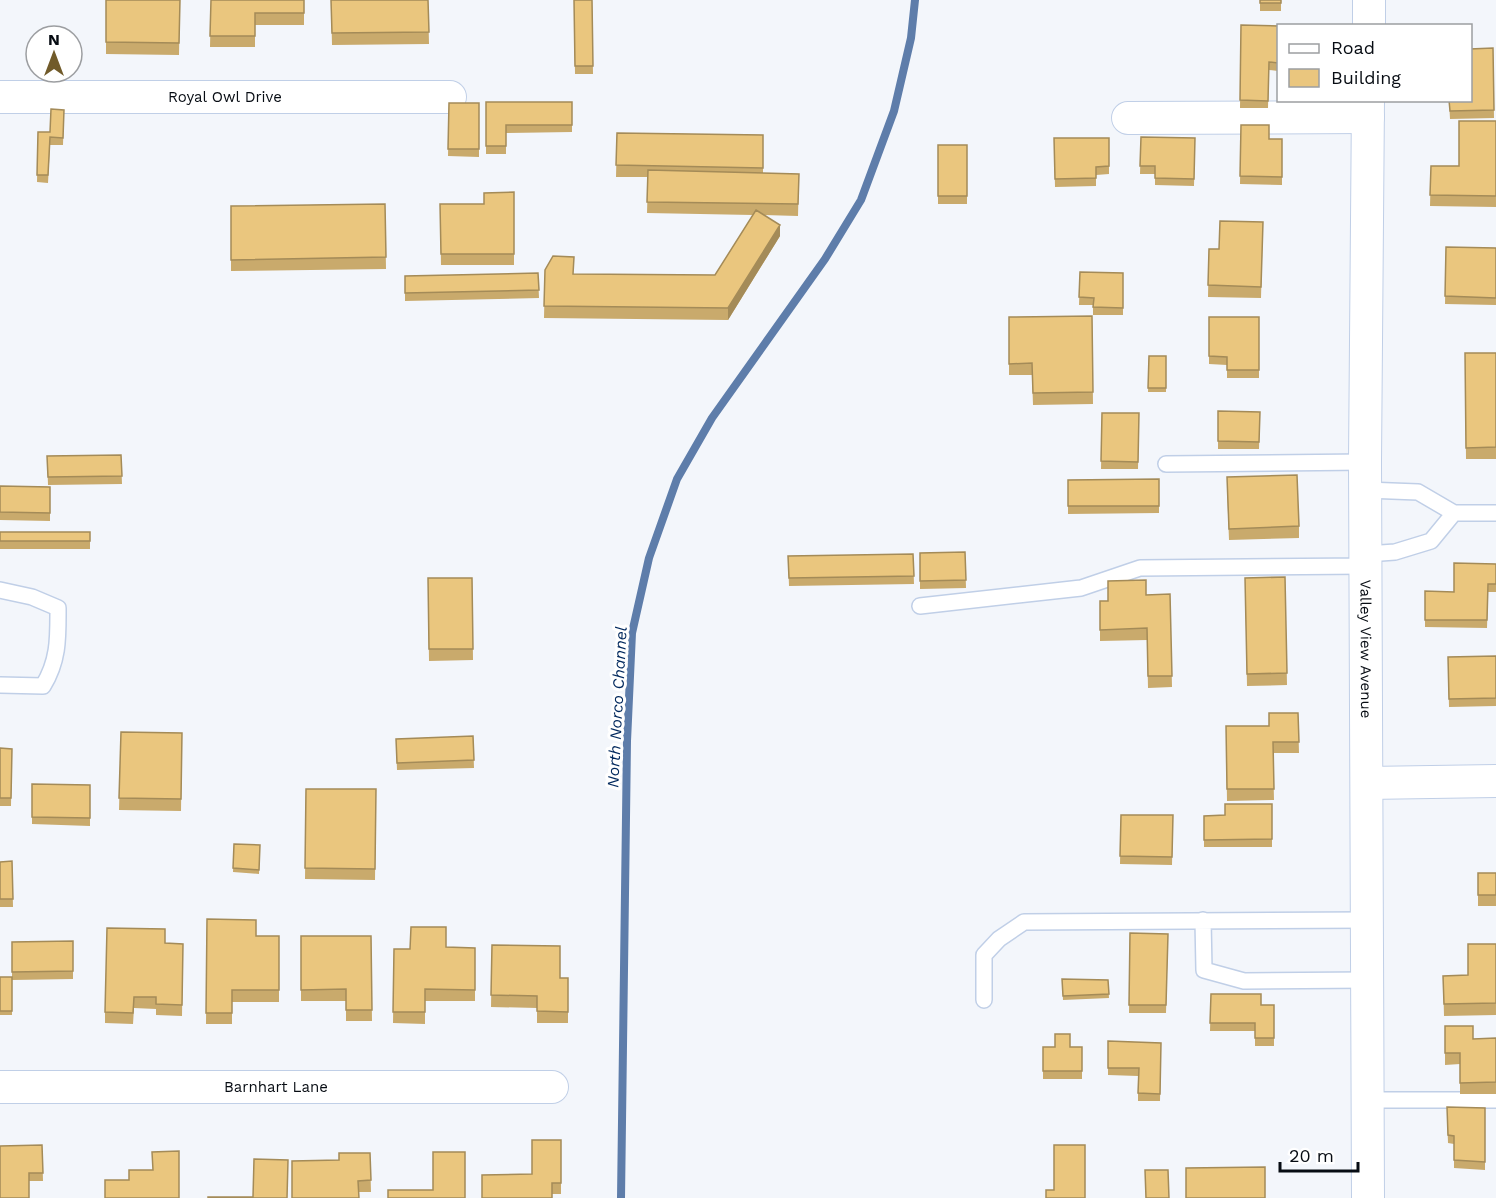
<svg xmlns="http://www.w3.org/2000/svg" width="1496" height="1198" font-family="'Work Sans',sans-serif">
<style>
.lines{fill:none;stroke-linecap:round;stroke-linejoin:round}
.stream{stroke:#5e7daa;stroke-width:8}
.lane-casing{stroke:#c0cfe7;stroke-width:18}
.street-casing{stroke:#c0cfe7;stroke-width:34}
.lane{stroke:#fff;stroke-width:15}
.street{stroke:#fff;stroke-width:32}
.wall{fill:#c9aa6c}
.shaded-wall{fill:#a48b58}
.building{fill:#eac67e;stroke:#a48b58;stroke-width:1.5}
.labels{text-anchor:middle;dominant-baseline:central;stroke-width:6;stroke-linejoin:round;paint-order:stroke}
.street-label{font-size:15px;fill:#070c13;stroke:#fff}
.water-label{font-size:16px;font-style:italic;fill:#01285d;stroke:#fff}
</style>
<rect width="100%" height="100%" fill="#f3f6fb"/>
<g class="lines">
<path class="stream" d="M621 1198 627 741 632 633 649 558 677 479 712 418 825 259 861 200 894 111 911 38 915 0"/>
<g class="lane-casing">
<path id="lane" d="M1166 464 1365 462
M1366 490 1418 492 1454 513H1496
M1367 554 1395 552 1431 541 1454 513
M0 590 32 597 58 608C58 637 59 660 43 686L0 685
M920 606 1081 588 1140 568 1367 566
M1203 920 1204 970 1244 981 1368 980
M984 1000V955L999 939 1024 922 1367 920
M1368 1100H1496"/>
</g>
<g class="street-casing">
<g id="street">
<path d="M1369 26V0"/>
<path id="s1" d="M0 97H450"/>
<path id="s2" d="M1368 100 1365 462 1368 1198"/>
<path d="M1128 118 1368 117"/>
<path d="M1367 783 1496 781"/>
<path id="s3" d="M0 1087H552"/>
</g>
</g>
<use href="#lane" class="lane"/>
<use href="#street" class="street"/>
</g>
<path class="wall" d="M106 0H180L179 55 106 54Z
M211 0H304V25H255V47H210Z
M331 0H428L429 44 332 45Z
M574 0H592L593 74H575Z
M1247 0H1281V11H1260V0Z
M1241 25 1278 26V71L1269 70 1268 108H1240Z
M1493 48 1494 118 1450 119 1449 100Z
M486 102H572V132L506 133V154H486Z
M449 103H479V157L448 156Z
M64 110 63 145H50L48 183 37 182 38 132H50Z
M1496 121V207L1430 206 1431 166H1459Z
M1241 125 1269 139H1282V185L1240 184Z
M617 133 763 135V173L799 174 798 216 764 215 780 236 728 320 544 318 545 270 574 274 715 275 753 215 647 213 648 177H616Z
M1141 137 1195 138 1194 186 1155 185V174H1140Z
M1054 138H1109V174L1096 175V186L1055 187Z
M938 145H967V204H938Z
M514 192V265H441L440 204H484Z
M385 204 386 269 231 271V206Z
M1263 222 1261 298 1208 297 1209 249H1219Z
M1446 247 1496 248V305L1445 304Z
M1080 272 1123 273V315H1093V305H1079Z
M538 273 539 298 405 301V276Z
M1092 316 1093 404 1033 405 1032 375H1009V317Z
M1209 317H1259V378H1227V365L1209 364Z
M1465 353H1496V459H1466Z
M1149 356H1166V392H1148Z
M1218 411 1260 412 1259 449H1218Z
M1102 413H1139L1138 469H1101Z
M121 455 122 484 48 485 47 456Z
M1159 479V513L1068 514V480Z
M0 486 50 487V521L0 520Z
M1227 488 1299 526V538L1229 540Z
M0 532H90V549H0Z
M965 552 966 588 920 589V553Z
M913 554 914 584 789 586 788 556Z
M1496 564V592H1488L1487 628 1425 627V591L1454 592Z
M1285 577 1287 685 1247 686 1245 578Z
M428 578H472L473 660 429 661Z
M1170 594 1172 687 1148 688 1147 640 1100 641V601H1108L1146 595Z
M1496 656V706L1449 707 1448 657Z
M1298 713 1299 753H1273L1274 800 1227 801 1226 726H1269Z
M121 732 182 733 181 811 119 810Z
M473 736 474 768 397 770 396 739Z
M0 748 12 749 11 806H0Z
M32 784 90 785V826L32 824Z
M306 789H376L375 880 305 879Z
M1272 804V847H1204V816L1225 815Z
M1121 815H1173L1172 865 1120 864Z
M234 844 260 845 259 874 233 872Z
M12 861 13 907H0V862Z
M1478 873H1496V906H1478Z
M207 919 256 936H279V1002H232V1024H206Z
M1130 933 1168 934 1166 1013H1129Z
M301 936H371L372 1021H346V1001H301Z
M73 941V979L12 980V942Z
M165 943 183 944 182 1016 156 1015V1009L134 1008 133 1024 105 1023V1012Z
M1496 944V1015L1444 1016 1443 976 1468 975Z
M492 945 560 978H568V1023H537V1008L491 1007Z
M446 947 475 948V1001H425V1024L393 1023 394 949H410Z
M0 977H12V1015H0Z
M1062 979 1108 980 1109 998 1063 1000Z
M1211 994 1261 1005H1274V1046H1255V1031H1210Z
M1445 1026 1473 1039 1496 1038V1094H1460V1064L1445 1065Z
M1108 1041 1161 1043 1160 1101H1138V1076L1108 1075Z
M1043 1047H1082V1079H1043Z
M1485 1108V1170L1454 1168V1144L1448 1143 1447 1114Z
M561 1140V1194H552L532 1174Z
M42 1145 43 1181H29L0 1198Z
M370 1153 371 1192H358L339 1160Z"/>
<path class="shaded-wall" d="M780 225V236L728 320V308Z"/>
<path class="building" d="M106 0H180L179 43 106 42Z
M211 0H304V13H255V36H210Z
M331 0H428L429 32 332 33Z
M574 0H592L593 66H575Z
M1260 0H1281V3H1260Z
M1241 25 1278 26V63L1269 62 1268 101 1240 100Z
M1493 48 1494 110 1450 111 1449 100H1470V49Z
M486 102H572V125H506V146H486Z
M449 103H479V149H448Z
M51 109 64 110 63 138 50 137 48 175H37L38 132H50Z
M1459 121H1496V196L1430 195 1431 166H1459Z
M1241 125H1269V139H1282V177L1240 176Z
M617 133 763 135V168L616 165Z
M1141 137 1195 138 1194 179 1155 178V166H1140Z
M1054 138H1109V166L1096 167V178L1055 179Z
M938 145H967V196H938Z
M648 170 799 174 798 204 647 202Z
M514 192V254H441L440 204H484V193Z
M385 204 386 257 231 260V206Z
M756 210 780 225 728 308 544 306 545 270 553 256 574 257 573 274 715 275Z
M1220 221 1263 222 1261 287 1208 285 1209 249H1219Z
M1446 247 1496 248V298L1445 296Z
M1080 272 1123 273V308L1093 307 1094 298 1079 297Z
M538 273 539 290 405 293V276Z
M1092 316 1093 392 1033 393 1032 363 1009 364V317Z
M1209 317H1259V370H1227V357L1209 356Z
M1465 353H1496V447L1466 448Z
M1149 356H1166V388H1148Z
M1218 411 1260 412 1259 442 1218 441Z
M1102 413H1139L1138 462 1101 461Z
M121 455 122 476 48 477 47 456Z
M1297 475 1299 526 1229 529 1227 477Z
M1159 479V506H1068V480Z
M0 486 50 487V513L0 512Z
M0 532H90V541H0Z
M965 552 966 580 920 581V553Z
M913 554 914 576 789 578 788 556Z
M1454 563 1496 564V584H1488L1487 620H1425V591L1454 592Z
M1285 577 1287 673 1247 674 1245 578Z
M428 578H472L473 649H429Z
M1146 580V595L1170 594 1172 676H1148L1147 628 1100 630V601H1108V581Z
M1496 656V698L1449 699 1448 657Z
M1269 713H1298L1299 742H1273L1274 789H1227L1226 726H1269Z
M121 732 182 733 181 799 119 798Z
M473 736 474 760 397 763 396 739Z
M0 748 12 749 11 798H0Z
M32 784 90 785V818L32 817Z
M306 789H376L375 869 305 868Z
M1225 804H1272V839L1204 840V816L1225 815Z
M1121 815H1173L1172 857 1120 856Z
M234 844 260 845 259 870 233 868Z
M12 861 13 899H0V862Z
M1478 873H1496V895H1478Z
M207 919 256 920V936H279V990H232V1013H206Z
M411 927H446V947L475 948V990L425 989V1012H393L394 949H410Z
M107 928 165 929V943L183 944 182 1005 156 1004V997H134L133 1013 105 1012Z
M1130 933 1168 934 1166 1005H1129Z
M301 936H371L372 1010H346V989L301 990Z
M73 941V971L12 972V942Z
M1468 944H1496V1003L1444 1004 1443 976 1468 975Z
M492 945 560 946V978H568V1012L537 1011V996L491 995Z
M0 977H12V1011H0Z
M1062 979 1108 980 1109 994 1063 996Z
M1211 994H1261V1005H1274V1038H1255V1023H1210Z
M1445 1026H1473V1039L1496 1038V1082L1460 1083V1053H1445Z
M1055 1034H1070V1047H1082V1071H1043V1047H1055Z
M1108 1041 1161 1043 1160 1094 1138 1093 1139 1068H1108Z
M1447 1107 1485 1108V1162L1454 1160V1136L1448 1135Z
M532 1140H561V1183H552V1198H482V1175L532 1174Z
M42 1145 43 1173H29V1198H0V1146Z
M1054 1145H1085V1198H1046V1190H1054Z
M179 1151V1198H105V1180H129V1170H153L152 1152Z
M433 1152H465V1198H388V1190H433Z
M339 1153H370L371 1180 358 1181 359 1198H292V1161L339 1160Z
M254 1159 288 1160 287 1198H208V1197H253Z
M1265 1167V1198H1186V1168Z
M1145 1170H1168L1169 1198H1146Z"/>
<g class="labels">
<g class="street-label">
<text stroke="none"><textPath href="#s1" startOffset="225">Royal Owl Drive</textPath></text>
<text stroke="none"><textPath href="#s2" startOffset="549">Valley View Avenue</textPath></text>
<text stroke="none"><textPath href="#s3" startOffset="276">Barnhart Lane</textPath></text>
</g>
<g class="water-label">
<text transform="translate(617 707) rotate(-87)">North Norco Channel</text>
</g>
</g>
<rect x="1277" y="24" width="195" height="78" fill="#ffffff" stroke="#9c9ea1" stroke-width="1.5"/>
<rect x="1289" y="44" width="30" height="9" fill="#ffffff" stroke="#9c9ea1" stroke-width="1.5"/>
<text x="1331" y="54" font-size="18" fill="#070c13">Road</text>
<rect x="1289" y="69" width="30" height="18" fill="#eac67e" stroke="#9c9ea1" stroke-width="1.5"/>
<text x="1331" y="84" font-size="18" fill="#070c13">Building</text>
<g transform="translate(54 54)"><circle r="28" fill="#ffffff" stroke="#9c9ea1" stroke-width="1.5"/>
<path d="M0-4.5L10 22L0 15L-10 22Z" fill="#715b2a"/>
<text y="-9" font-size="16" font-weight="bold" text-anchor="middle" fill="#070c13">N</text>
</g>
<path d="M1280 1162v9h78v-9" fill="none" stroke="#070c13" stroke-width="3"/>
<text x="1289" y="1162" font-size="18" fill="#070c13" stroke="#ffffff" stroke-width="4.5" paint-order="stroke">20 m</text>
</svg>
